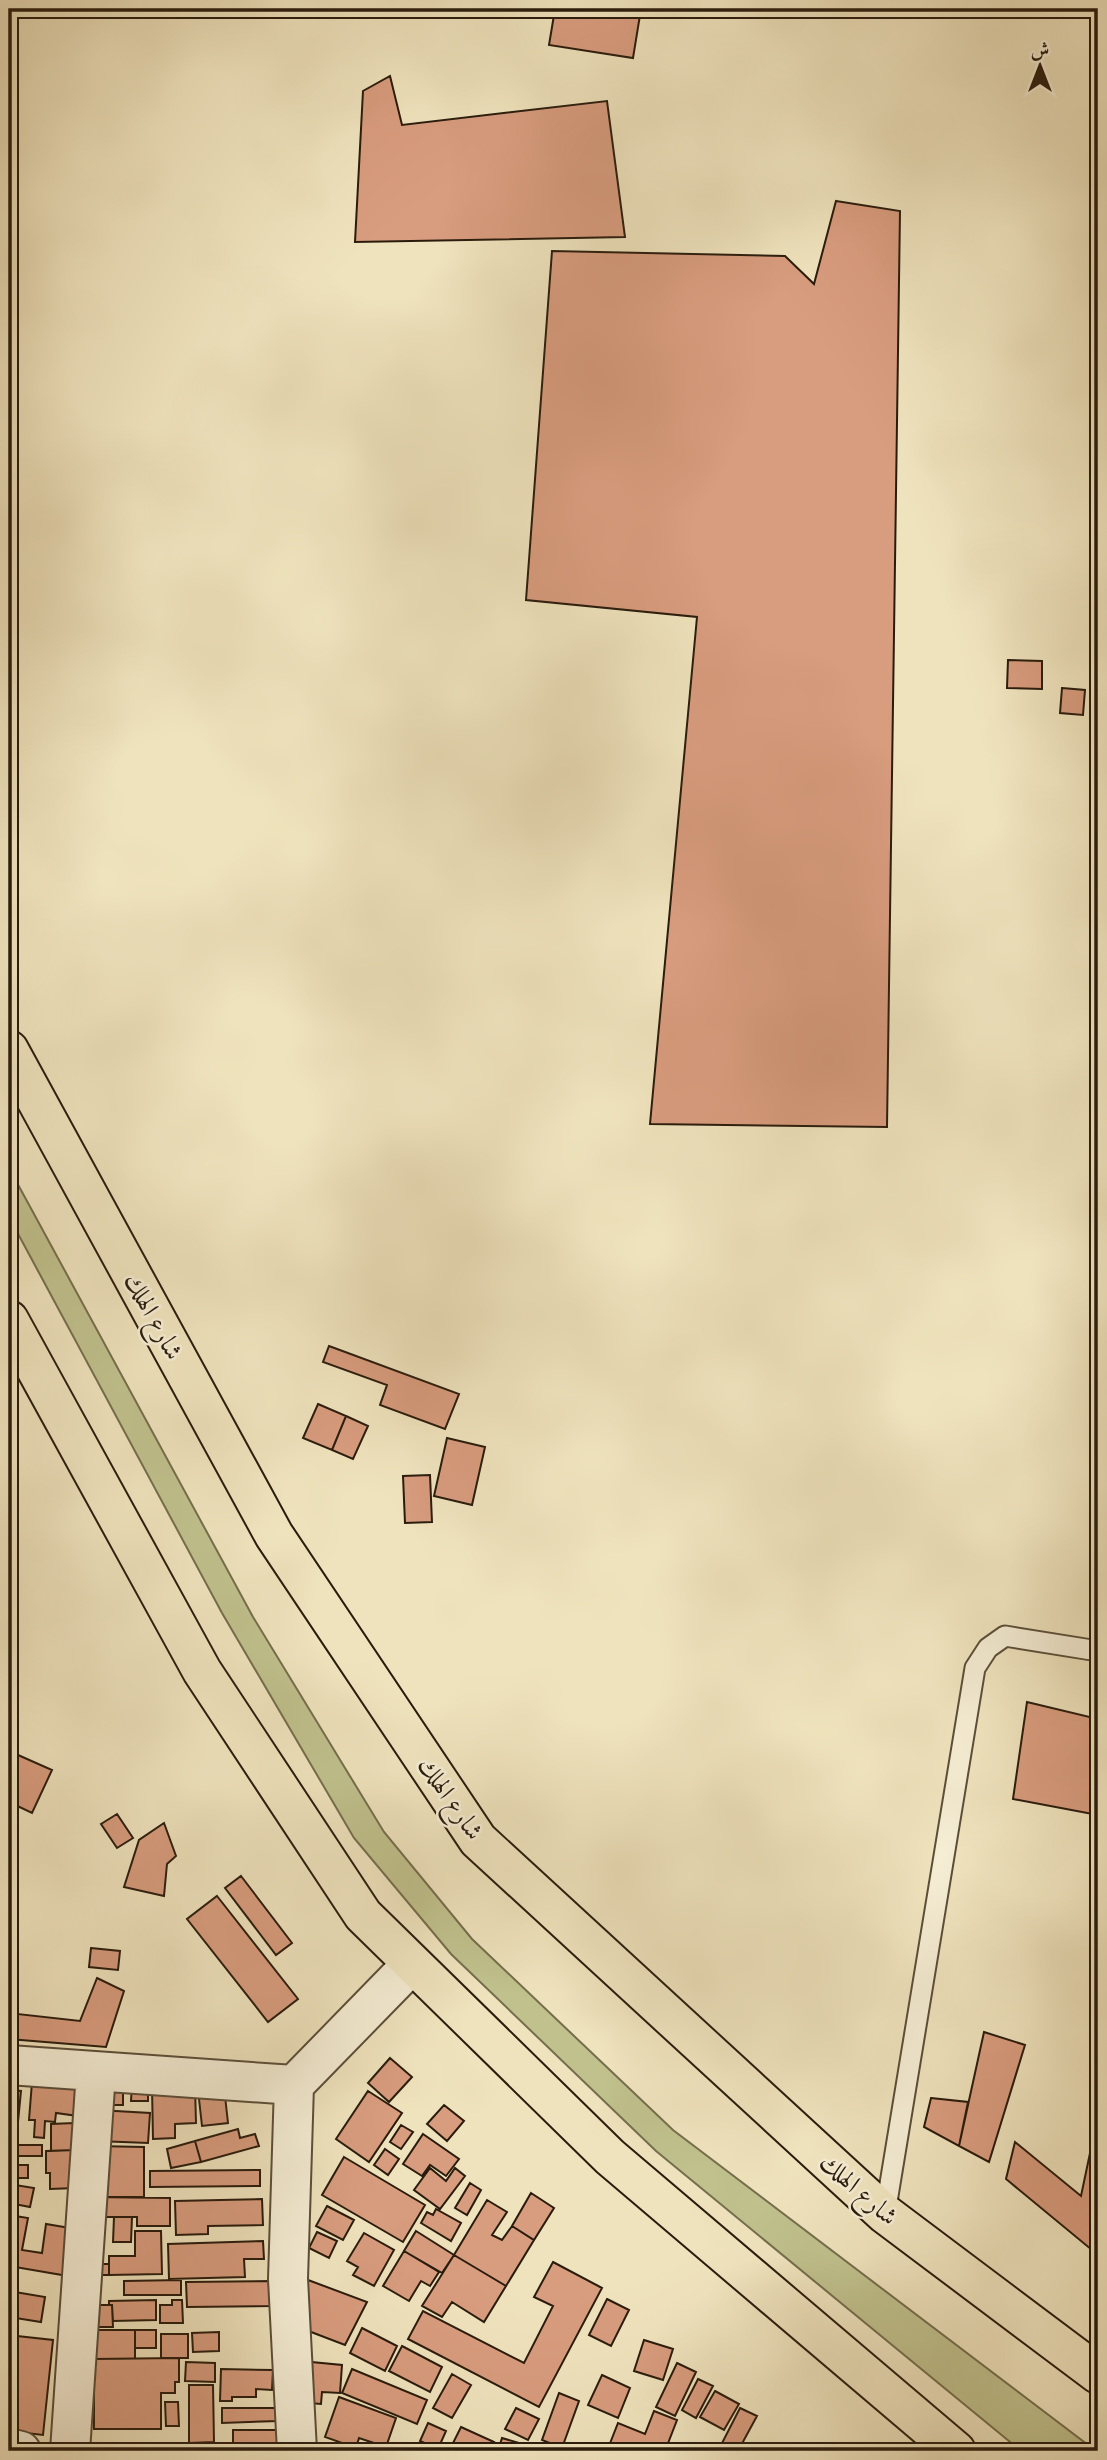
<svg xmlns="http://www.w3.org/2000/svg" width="1107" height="2460" font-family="'EB Garamond',Amiri,serif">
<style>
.green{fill:#c0c18d;stroke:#756e4d;stroke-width:2}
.building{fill:#d89c7e;stroke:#2a1c0d;stroke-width:2}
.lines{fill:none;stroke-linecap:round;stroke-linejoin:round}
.lane-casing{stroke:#5b4e39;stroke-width:23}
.street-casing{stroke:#5b4e39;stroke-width:42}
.highway-casing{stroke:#2a1c0d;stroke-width:42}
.lane{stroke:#f5edd4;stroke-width:19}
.street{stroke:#f5edd4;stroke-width:38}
.highway{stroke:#efe3bd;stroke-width:38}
.labels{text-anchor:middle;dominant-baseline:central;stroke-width:5;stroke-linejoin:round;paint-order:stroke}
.street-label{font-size:26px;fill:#2a1c0d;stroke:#f5edd4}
</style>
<rect width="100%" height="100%" fill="#efe3bd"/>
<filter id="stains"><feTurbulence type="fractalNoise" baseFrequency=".00286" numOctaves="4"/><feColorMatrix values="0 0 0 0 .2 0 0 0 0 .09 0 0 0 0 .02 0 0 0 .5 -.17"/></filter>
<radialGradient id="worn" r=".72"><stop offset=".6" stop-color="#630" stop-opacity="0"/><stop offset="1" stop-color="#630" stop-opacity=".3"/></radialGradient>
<path class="green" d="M9 1168 253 1617 384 1832 472 1939 673 2130 1096 2451H1021L656 2151 451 1954 354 1838 222 1613 9 1217Z"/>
<path class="building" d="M555 9H641L633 58 549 45Z
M390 76 402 125 607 101 625 237 355 242 363 91Z
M836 201 900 211 887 1127 650 1124 697 617 526 600 552 251 785 256 814 284Z
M1008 660 1042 661V689L1007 688Z
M1062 688 1085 690 1083 715 1060 713Z
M329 1346 459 1394 445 1429 380 1405 387 1385 323 1362Z
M318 1404 346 1416 332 1450 303 1438Z
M346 1416 368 1426 353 1459 332 1450Z
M447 1438 485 1447 472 1505 434 1496Z
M430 1475 432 1522 405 1523 403 1476Z
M1027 1702 1098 1719V1815L1013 1799Z
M9 1751 52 1770 32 1813 9 1802Z
M117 1814 133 1838 117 1848 101 1824Z
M164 1823 176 1856 167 1864 164 1896 124 1887 139 1840Z
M241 1876 292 1943 276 1955 225 1888Z
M217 1896 298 1999 268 2022 187 1919Z
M91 1948 120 1951 118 1970 89 1967Z
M97 1978 124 1991 106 2047 9 2039V2013L80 2021Z
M984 2032 1025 2045 989 2162 959 2146Z
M390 2058 412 2077 389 2102 368 2083Z
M32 2082 81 2087 78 2116 56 2113 55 2122 45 2121 44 2138 34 2137 35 2120H29Z
M132 2083H148V2101H131Z
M195 2087 196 2123 175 2124V2138L153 2139 152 2088Z
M224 2087 228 2123 202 2126 198 2090Z
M9 2090 21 2091 17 2132 9 2131Z
M123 2090V2105H106L110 2091Z
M368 2091 402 2113 369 2162 336 2139Z
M931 2098 968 2102 959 2146 924 2127Z
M444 2105 464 2121 447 2141 427 2124Z
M98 2110 150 2113 148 2143 97 2141Z
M1098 2115V2255L1006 2179 1015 2142 1081 2196Z
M74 2123V2150L51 2151V2124Z
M401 2125 413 2132 401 2149 390 2142Z
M238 2129 240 2138 255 2134 259 2146 201 2162 195 2141Z
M423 2134 459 2159 446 2176 430 2165 422 2176 403 2164Z
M195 2141 201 2162 171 2168 167 2149Z
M17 2145H42V2156H17Z
M95 2146 144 2147V2197H94Z
M385 2149 399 2159 388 2175 374 2165Z
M74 2150 75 2188 50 2189V2173H46V2151Z
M344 2157 425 2205 403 2242 322 2195Z
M12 2165H28V2178H12Z
M430 2168 446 2181 455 2168 465 2176 440 2209 414 2190Z
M260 2170V2186L150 2187V2171Z
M470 2183 481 2190 467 2215 455 2208Z
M9 2184 34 2188 30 2207 9 2203Z
M531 2193 554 2208 534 2240 512 2226Z
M90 2197 170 2198V2226H137V2217H90Z
M262 2199 263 2225 208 2226V2234L176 2235 175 2201Z
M487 2200 507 2212 492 2235 502 2240 512 2226 534 2240 506 2286 454 2255Z
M327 2206 354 2220 343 2240 316 2226Z
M436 2209 461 2223 451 2241 421 2223 427 2212 433 2215Z
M9 2215 28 2218 22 2250 42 2253 46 2224 76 2229 68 2276 9 2266Z
M114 2217H132L131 2242H113Z
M135 2231H161L162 2274 109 2275V2256H135Z
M416 2231 454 2255 442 2273 404 2251Z
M317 2232 337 2241 329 2258 309 2248Z
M364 2233 394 2250 374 2286 353 2275 358 2267 347 2261Z
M263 2241 264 2259H244L245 2277 169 2279 168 2244Z
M404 2251 439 2272 430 2286 421 2281 409 2301 383 2286Z
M454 2255 506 2286 484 2322 452 2302 442 2317 422 2306Z
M553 2262 602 2288 539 2407 408 2339 423 2311 524 2363 553 2306 534 2297Z
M90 2264H109V2275H90Z
M300 2277 367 2302 345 2345 298 2327Z
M181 2280V2295H124V2281Z
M273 2281V2306L187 2307 186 2282Z
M9 2291 45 2297 41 2322 9 2317Z
M607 2299 629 2310 611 2346 589 2335Z
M156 2300V2320L113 2321 112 2305H109V2301Z
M172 2300H182L183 2323H160V2305H172Z
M90 2305H112L113 2327H90Z
M362 2328 397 2346 385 2371 350 2353Z
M85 2330H135V2359H85Z
M135 2330H156V2348H135Z
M219 2332V2351L193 2352 192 2333Z
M161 2334H188V2358H161Z
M17 2336 53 2340 43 2435 9 2431V2407Z
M644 2340 673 2349 663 2380 634 2371Z
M402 2346 442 2367 430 2392 389 2371Z
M179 2358V2382H175V2393H161V2429H94V2359Z
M301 2361 342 2365 340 2393 322 2392 321 2404 297 2402Z
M186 2362 215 2363V2382L185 2381Z
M677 2363 696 2372 675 2416 656 2407Z
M221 2369 273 2370 272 2390 256 2389V2397H232V2401H220Z
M352 2369 427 2400 417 2424 342 2393Z
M452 2374 471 2385 452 2418 433 2408Z
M602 2375 630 2388 618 2418 588 2405Z
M698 2379 713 2386 696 2418 682 2410Z
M189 2385H213L214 2442 189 2443Z
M715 2391 739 2404 724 2430 700 2417Z
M559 2393 579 2401 562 2448 542 2440Z
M339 2397 396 2418 386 2447 359 2438 356 2448 325 2437Z
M165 2402H178L179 2426H166Z
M222 2408H278V2421L222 2423Z
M516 2408 539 2419 528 2440 505 2429Z
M740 2408 757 2416 738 2451H728L720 2447Z
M654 2411 677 2420 665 2451H607L618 2423 645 2434Z
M428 2423 446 2431 438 2449 420 2441Z
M461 2427 494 2442 489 2451 450 2449Z
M233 2430H279L278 2451H233Z
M502 2438 546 2451H498Z"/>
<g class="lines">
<g class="lane-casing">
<path id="lane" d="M885 2214 975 1668 988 1648 1005 1636 1098 1651"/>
</g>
<g class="street-casing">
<path id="street" d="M9 2065 294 2085 412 1964
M294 2085 288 2279 297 2451
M9 2448 21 2451
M70 2451 96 2072"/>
</g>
<g class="highway-casing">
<path id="highway" d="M9 1050 274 1535 478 1840 885 2214 1098 2374
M9 1320 202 1671 363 1915 610 2157 956 2451"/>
</g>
<use href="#lane" class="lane"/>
<use href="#street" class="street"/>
<use href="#highway" class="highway"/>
</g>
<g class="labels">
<g class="street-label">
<text transform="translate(154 1316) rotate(61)">شارع الهلك</text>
<text transform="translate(451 1798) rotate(55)">شارع الهلك</text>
<text transform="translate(859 2189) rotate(41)">شارع الهلك</text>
</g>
</g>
<rect width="1107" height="2460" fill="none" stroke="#efe3bd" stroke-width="35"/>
<rect x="10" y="10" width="1086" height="2439" fill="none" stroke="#2a1c0d" stroke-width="3.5"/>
<rect x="18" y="18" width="1072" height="2425" fill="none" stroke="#2a1c0d" stroke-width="2"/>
<g transform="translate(1040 66)" stroke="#f5edd4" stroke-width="5" paint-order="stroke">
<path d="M0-5L12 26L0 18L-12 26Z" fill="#2a1c0d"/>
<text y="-10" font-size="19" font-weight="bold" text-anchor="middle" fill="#2a1c0d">ش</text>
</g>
<rect width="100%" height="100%" filter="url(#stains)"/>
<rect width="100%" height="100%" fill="url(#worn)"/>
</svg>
